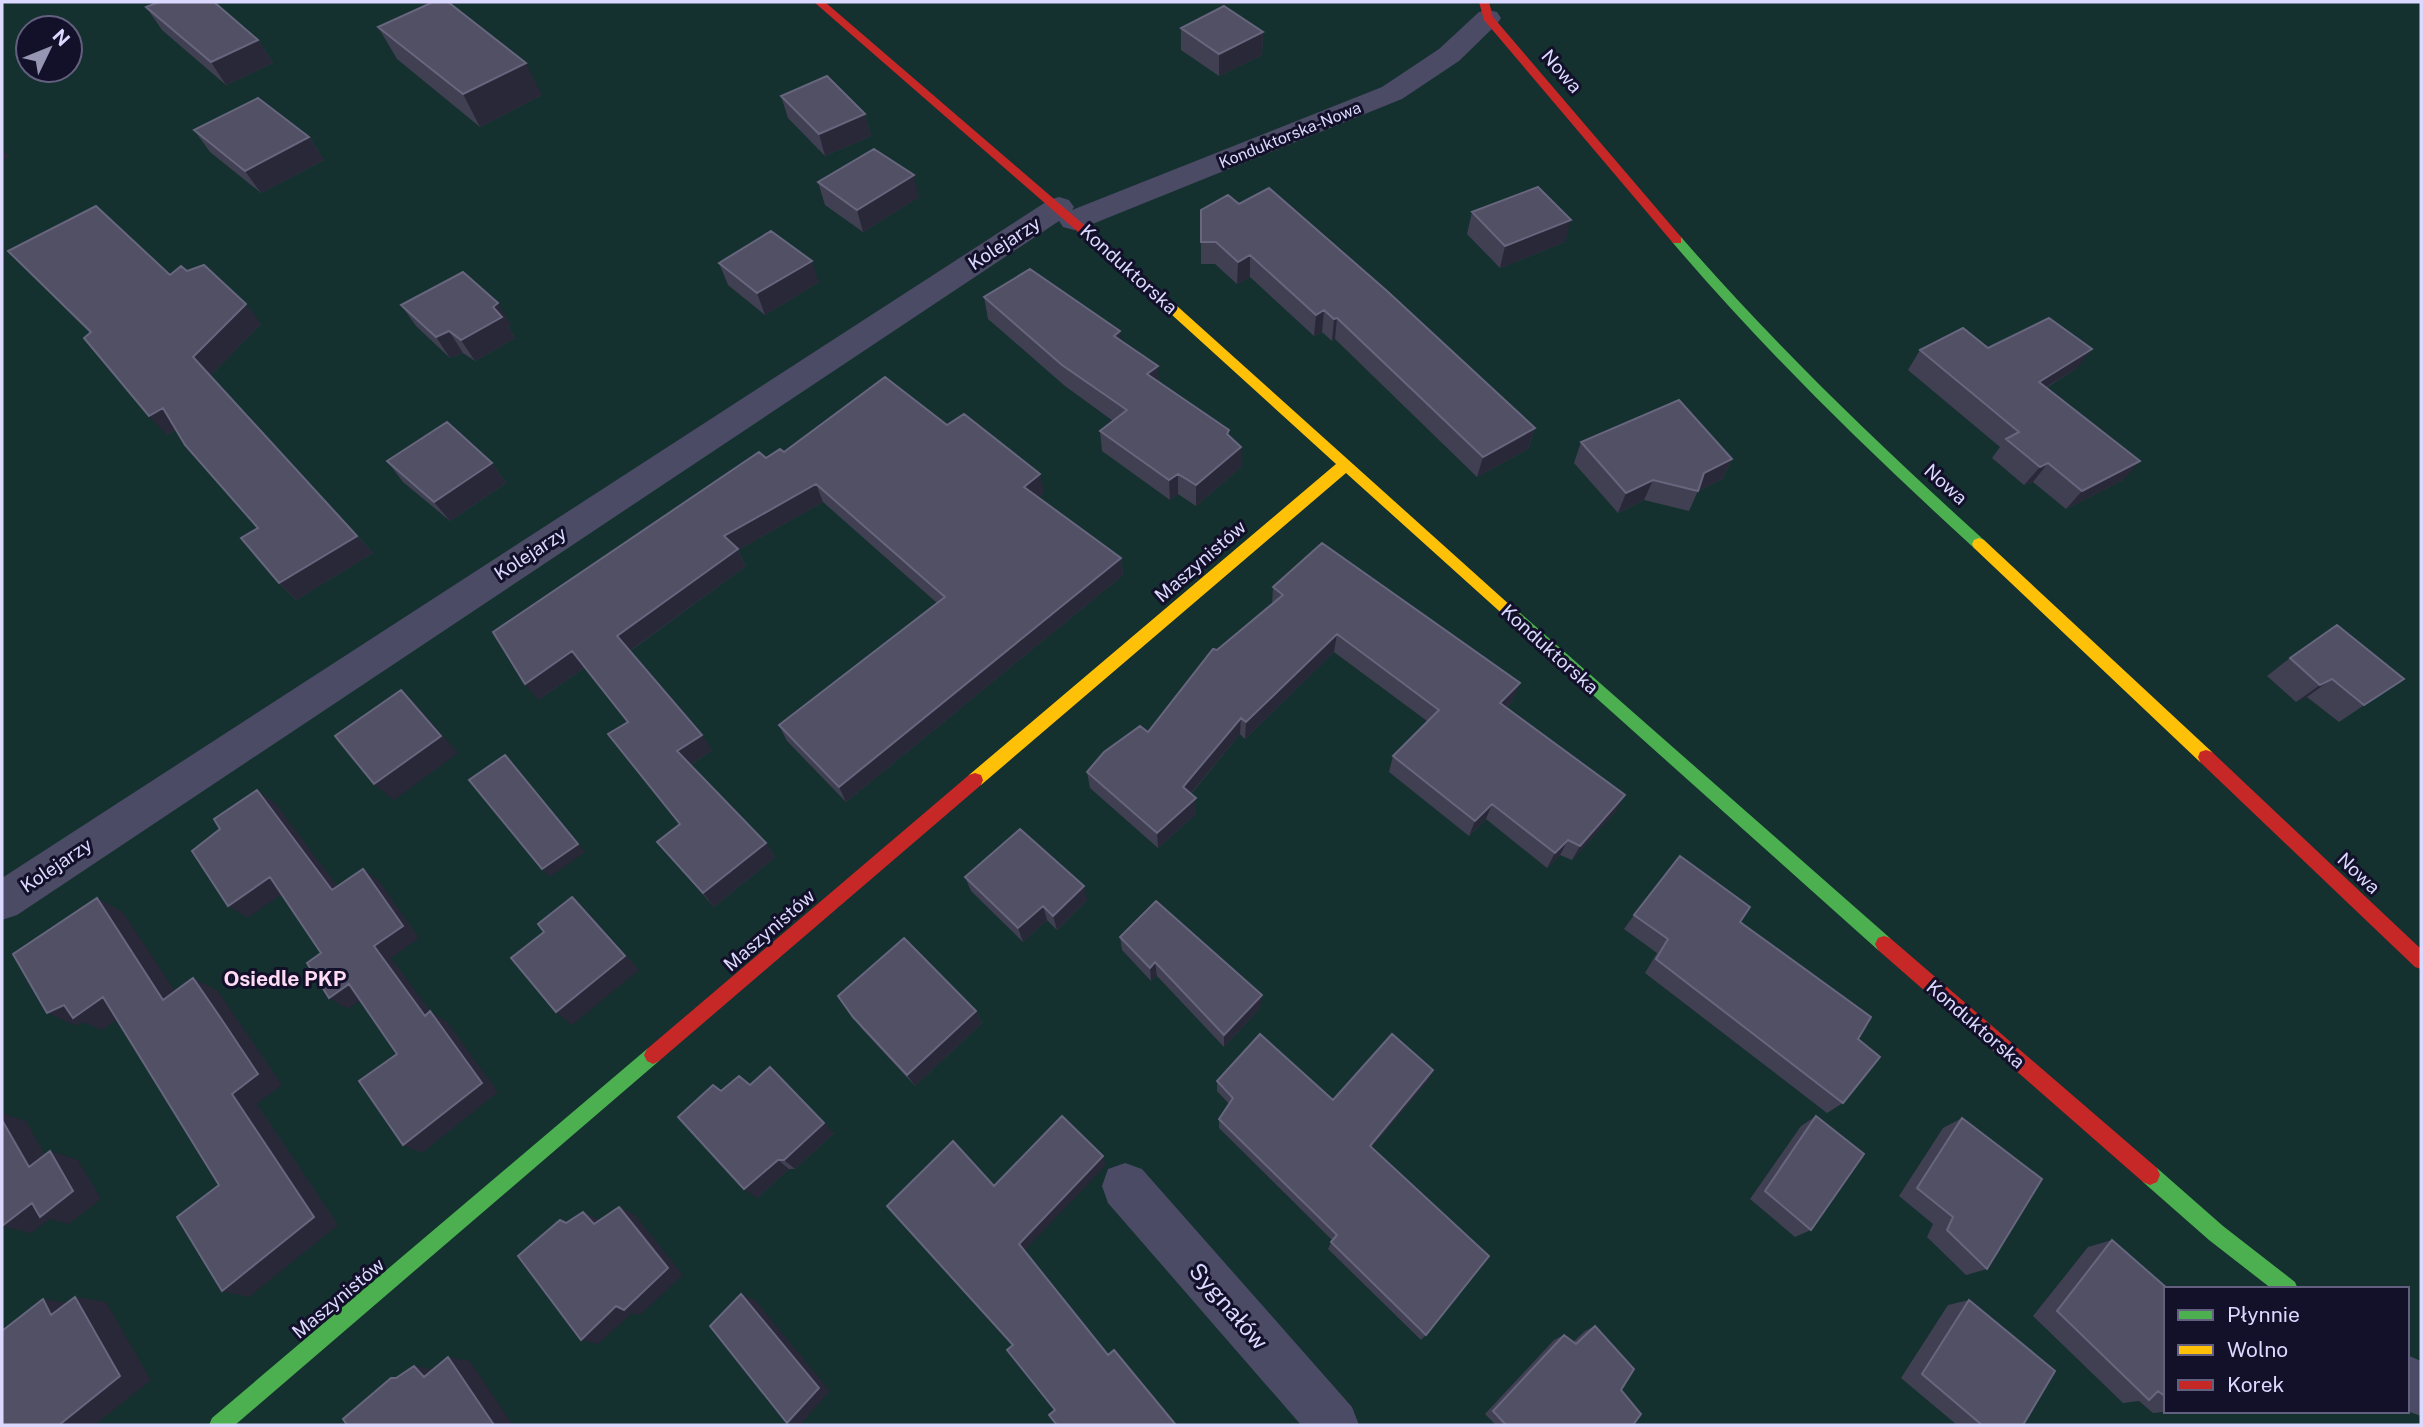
<svg xmlns="http://www.w3.org/2000/svg" width="2423" height="1427" font-family="'Public Sans',sans-serif">
<style>
.green{fill:#14302f;fill-rule:evenodd}
.lines{fill:none;stroke-linecap:round;stroke-linejoin:round}
.street{fill:#4b4b65;fill-rule:evenodd}
.fast{fill:#4caf50;fill-rule:evenodd}
.slow{fill:#ffc107;fill-rule:evenodd}
.jam{fill:#c62828;fill-rule:evenodd}
.wall{fill:#414053}
.shaded-wall{fill:#292838}
.building{fill:#515065;stroke:#67667e;stroke-width:2}
.labels{text-anchor:middle;dominant-baseline:central;stroke-width:6;stroke-linejoin:round;paint-order:stroke}
.far-street-label{font-size:16px;fill:#dbd9ff;stroke:#13102a}
.street-label{font-size:19px;fill:#dbd9ff;stroke:#13102a}
.neighbourhood-label{font-size:21px;font-weight:bold;fill:#ffdbf4;stroke:#13102a}
.near-street-label{font-size:23px;fill:#dbd9ff;stroke:#13102a}
</style>
<rect width="100%" height="100%" fill="#171624"/>
<path class="green" d="M2 2H2421V1425H2ZM28 28H70V70H28ZM2166 1289H2407V1411H2166Z"/>
<g class="lines">
<path class="street" d="M1488 10 1497 12 1501 18 1497 24 1459 61 1402 99 1085 227 1074 230 1063 227 1059 221 17 915 2 920V878L1049 200 1059 197 1069 200 1074 207 1072 210 1382 87 1439 49 1479 12Z
M1125 1163 1142 1169 1352 1407 1359 1425H1301L1108 1203 1102 1186 1108 1169Z
M2407 1355 2421 1361V1416L2407 1411Z"/>
<path class="fast" d="M1677 236 1681 237C1775 345 1878 444 1984 540L1986 544 1984 548H1974C1868 451 1766 352 1673 243L1671 240Z
M1513 609 1518 611 1890 938 1893 944 1890 950 1884 952 1878 950 1508 619 1505 615 1508 611Z
M653 1046 659 1049 662 1055 659 1061 235 1425H209L212 1418 647 1049Z
M2150 1165 2157 1168 2223 1226 2295 1282 2298 1289H2272L2209 1240 2143 1182 2140 1175 2143 1168Z"/>
<path class="slow" d="M1143 278 1147 279 1521 615 1518 619H1508L1346 473 981 785 975 787 969 785 967 780 969 775 1336 464 1139 285V279Z
M1979 538 1984 540 2212 752 2214 757 2212 762 2206 764 2200 762 1974 548 1972 544 1974 540Z"/>
<path class="jam" d="M814 2H825L1147 279V285H1139Z
M1479 2H1489L1493 17 1681 237V243H1673L1484 20Z
M2206 750 2212 752 2421 949V969L2415 967 2200 762 2198 757 2200 752Z
M975 773 981 775 983 780 981 785 659 1061 653 1064 647 1061 644 1055 647 1049 969 775Z
M1884 936 1890 938 2157 1168 2160 1175 2157 1182 2150 1185 2143 1182 1878 950 1875 944 1878 938Z"/>
</g>
<path class="wall" d="M146 7 258 40 273 63 226 85 162 30Z
M378 27 542 95 480 127 397 59Z
M1181 28 1263 32 1262 55 1219 76 1181 50Z
M781 96 865 114 871 136 825 156 788 118Z
M194 130 309 137 324 160 261 193 210 152Z
M818 182 919 197 863 232 825 205Z
M1239 204 1535 428 1528 449 1477 477 1335 339 1332 341 1322 332 1314 336 1250 277 1237 284 1215 264H1201V210Z
M1472 212 1565 242 1500 268 1467 234Z
M8 251 170 275 187 271 261 324 210 376 373 553 296 600 279 583 258 528 176 430 167 435 90 333Z
M719 263 819 282 765 315 728 285Z
M984 297 1121 340 1159 381 1229 435 1241 467 1196 506 1178 494 1170 500 1102 451 1100 431 1113 421 1065 386 988 319Z
M401 305 511 325 508 327 515 338 475 361 463 353 450 358 416 326Z
M1988 348 2077 368 2046 388 2123 480 2066 509 2033 482 2024 485 1992 458 2000 447 1908 370 1920 350Z
M947 425 1044 493 1038 497 1121 558 1123 575 846 802 787 741 779 725 937 603 823 502 738 550 746 566 630 651 712 750 691 765 766 843 775 857 714 907 669 856 680 824 627 722 584 668 538 700 766 458 784 452Z
M1581 442 1732 459 1722 479 1698 491 1689 511 1644 500 1618 513 1574 463Z
M387 461 492 463 506 483 450 521 403 482Z
M1273 587 1513 700 1506 708 1616 811 1572 860 1560 855 1547 868 1486 819 1469 836 1389 772 1393 756 1427 721 1334 652 1245 739 1240 734 1191 794 1196 798V814L1158 848 1090 788 1087 772 1148 732 1217 650 1272 605Z
M2290 658 2378 696 2339 722 2307 697 2296 702 2267 676Z
M965 877 1087 900 1057 930 1047 920 1023 942 971 891Z
M1634 915 1740 922 1858 1039 1843 1103 1827 1113 1645 973 1657 953 1624 929Z
M1120 937 1260 1008 1224 1047 1157 976 1151 981 1122 950Z
M838 996 976 1011 982 1023 915 1086 862 1029Z
M1428 1080 1371 1148 1426 1335 1421 1340 1328 1249 1332 1240 1219 1128V1119L1229 1104 1217 1091V1081L1333 1100Z
M750 1085 834 1133 795 1169H789L757 1198 721 1091Z
M1816 1116 1811 1230 1795 1237 1750 1199 1801 1126Z
M1962 1118 1987 1269 1966 1275 1927 1237 1933 1224 1899 1196 1943 1128Z
M2112 1240 2166 1289V1411H2173L2153 1413 2139 1401 2123 1403 2033 1316 2088 1247Z
M1969 1300 2023 1425H1957L1901 1378 1948 1305Z
M1595 1326 1621 1390 1633 1425H1496L1485 1414 1554 1340 1564 1335 1573 1342 1585 1331Z"/>
<path class="shaded-wall" d="M1263 32 1262 55 1219 76V54Z
M258 40 273 63 226 85 211 62Z
M526 63 542 95 480 127 463 94Z
M865 114 871 136 825 156 819 134Z
M309 137 324 160 261 193 245 171Z
M2 148 9 157 2 160Z
M914 175 919 197 863 232 857 210Z
M1571 220 1565 242 1500 268 1505 246Z
M1250 255V277L1237 284 1238 262Z
M812 261 819 282 765 315 757 293Z
M498 303 511 325 508 327 515 338 475 361 461 340Z
M246 304 261 324 210 376 193 357Z
M1324 310 1322 332 1314 336 1316 315Z
M1337 318 1335 339 1332 341 1334 319Z
M449 331 463 353 450 358 436 337Z
M1120 331 1122 352 1114 336Z
M2092 349 2077 368 2024 401 2039 382Z
M1158 366 1159 387 1147 374Z
M163 408 181 427 167 435 149 416Z
M1535 428 1528 449 1477 477 1483 457Z
M1241 447V467L1196 506V485Z
M1732 459 1722 479 1698 491 1704 473Z
M2140 461 2123 480 2066 509 2082 491Z
M492 463 506 483 450 521 434 502Z
M2048 463 2033 482 2024 485 2040 467Z
M1040 474 1044 493 1027 505 1024 487Z
M1178 474V494L1170 500 1169 480Z
M1653 480 1644 500 1618 513 1626 493Z
M816 484 823 502 738 550 746 566 628 652 617 636 724 536Z
M357 536 373 553 296 600 279 583Z
M1121 558 1123 575 846 802 839 787Z
M1337 634 1334 652 1245 739 1246 722Z
M572 651 584 668 538 700 525 684Z
M2332 679 2307 697 2296 702 2320 685Z
M1520 683 1513 700 1494 720 1500 703Z
M401 690 419 708 458 753 394 800 374 784Z
M1241 718 1240 734 1183 803V787Z
M702 735 712 750 688 767 677 751Z
M505 755 585 852 550 877 542 869Z
M257 790 276 804 350 903 332 890Z
M1625 795 1616 811 1572 860 1580 846Z
M1196 798V814L1158 848 1157 833Z
M1492 804 1486 819 1469 836 1475 821Z
M1568 840 1560 855 1547 868 1555 853Z
M766 843 775 857 714 907 703 893Z
M363 869 380 882 419 938 391 958 431 1012 447 1022 498 1092 422 1153 403 1145 425 1016 374 946Z
M270 877 289 889 248 918 228 906Z
M1084 886 1087 900 1057 930 1053 916Z
M572 897 587 912 639 970 572 1025 556 1012Z
M97 898 123 912 189 1012 163 1000Z
M1043 906 1047 920 1023 942 1018 928Z
M1155 962 1157 976 1151 981 1150 968Z
M193 978 218 991 282 1085 257 1104 338 1225 249 1297 222 1291 232 1094Z
M349 984 367 995 348 1009 329 998Z
M1262 995 1260 1008 1224 1047V1035Z
M103 997 131 1010 102 1030 84 1022 77 1026 47 1013 64 1005Z
M976 1011 982 1023 915 1086 907 1075Z
M770 1067 834 1133 795 1169 784 1160Z
M1433 1070 1428 1080 1366 1154 1370 1146Z
M2 1109 4 1114 26 1121 57 1176 29 1167 2 1126Z
M50 1151 78 1160 101 1199 69 1224 50 1219 31 1233 2 1226Z
M1103 1156 1106 1165 1024 1251 1019 1244Z
M778 1160 789 1169 757 1198 744 1189Z
M619 1207 635 1215 683 1275 640 1315 632 1313 598 1344 581 1340Z
M583 1212 600 1220 594 1224Z
M741 1294 755 1300 830 1391 800 1425 787 1423Z
M75 1297 106 1302 151 1380 95 1425H59Z
M43 1299 75 1304 51 1315Z
M448 1357 470 1361 513 1425H494Z
M414 1366 437 1370 424 1377Z"/>
<path class="building" d="M159 2H214L258 40 211 62 146 7Z
M433 2H448L526 63 463 94 378 27Z
M1224 6 1263 32 1219 54 1181 28Z
M827 76 865 114 819 134 781 96Z
M258 98 309 137 245 171 194 130Z
M874 149 914 175 857 210 818 182Z
M1538 187 1571 220 1505 246 1472 212Z
M1269 188 1387 291 1535 428 1483 457 1337 318 1334 319 1324 310 1316 315 1250 255 1238 262 1216 242H1201V210L1228 195 1239 204Z
M96 206 170 275 181 266 187 271 204 265 246 304 193 357 357 536 279 583 241 538 258 528 185 445 163 408 149 416 84 338 91 332 8 251Z
M771 231 812 261 757 293 719 263Z
M1030 269 1120 331 1114 336 1158 366 1147 374 1229 430 1227 434 1241 447 1196 485 1178 474 1169 480 1100 431 1127 410 1062 365 984 297Z
M463 272 498 303 493 307 502 317 461 340 449 331 436 337 401 305Z
M2049 318 2092 349 2039 382 2140 461 2082 491 2048 463 2040 467 2006 439 2019 432 1920 350 1963 328 1988 348Z
M885 377 947 425 964 414 1040 474 1024 487 1121 558 839 787 779 725 945 597 816 484 724 536 738 549 617 636 702 735 677 751 766 843 703 893 657 842 680 824 608 734 628 722 572 651 525 684 493 632 759 452 766 458 780 449 784 452Z
M1679 400 1732 459 1704 473 1698 491 1653 480 1626 493 1581 442Z
M447 422 492 463 434 502 387 461Z
M1322 543 1520 683 1500 703 1625 795 1580 846 1568 840 1555 853 1492 804 1475 821 1393 756 1439 710 1337 634 1246 722 1241 718 1183 787 1196 798 1157 833 1087 772 1104 752 1140 726 1148 732 1213 649 1217 650 1283 595 1273 587Z
M2337 625 2404 679 2364 705 2332 679 2320 685 2290 658Z
M401 690 441 736 374 784 335 736Z
M505 755 578 844 542 869 469 780Z
M257 790 332 890 363 869 403 926 374 946 425 1016 430 1011 482 1083 403 1145 359 1081 397 1054 349 984 329 998 307 963 321 953 270 877 228 906 192 851 220 829 214 819Z
M1020 829 1084 886 1053 916 1043 906 1018 928 965 877Z
M1680 856 1750 907 1740 922 1871 1017 1858 1039 1880 1057 1843 1103 1656 959 1668 939 1634 915Z
M572 897 625 956 556 1012 511 958 544 932 538 924Z
M97 898 163 1000 193 978 222 1020 258 1074 232 1094 314 1217 222 1291 177 1217 219 1185 103 997 73 1018 64 1005 47 1013 13 954Z
M1156 901 1262 995 1224 1035 1155 962 1150 968 1120 937Z
M904 938 976 1011 907 1075 853 1017 838 996Z
M1260 1034 1333 1100 1392 1034 1433 1070 1370 1146 1489 1256 1426 1335 1331 1242 1337 1235 1219 1119 1233 1098 1217 1081Z
M770 1067 824 1123 784 1160H778L744 1189 678 1117 713 1085 721 1091 739 1076 750 1085Z
M1062 1116 1103 1156 1019 1244 1108 1355 1114 1350 1176 1425H1057L1049 1415 1055 1410 1007 1350 1013 1345 887 1206 953 1141 994 1186Z
M1816 1116 1864 1154 1811 1230 1765 1191Z
M1962 1118 2042 1179 1987 1269 1947 1230 1953 1217 1917 1188Z
M2 1120 29 1167 50 1151 73 1191 40 1217 32 1203 2 1226Z
M619 1207 668 1268 624 1310 616 1306 581 1340 518 1256 560 1220 566 1223 583 1212 594 1224Z
M2112 1240 2168 1289H2166V1397L2158 1391 2149 1400 2057 1311Z
M741 1294 819 1388 787 1423 710 1326Z
M75 1297 120 1376 59 1425H2V1331L43 1299 51 1315Z
M1969 1300 2055 1371 2023 1425H1982L1922 1374Z
M1595 1326 1634 1369 1621 1390 1641 1414 1633 1425H1506L1493 1411 1564 1335 1576 1344Z
M448 1357 494 1425H347L343 1419 391 1378H396L414 1366 424 1377Z"/>
<g class="labels">
<g class="far-street-label">
<text transform="translate(1290 135) rotate(-22)">Konduktorska-Nowa</text>
</g>
<g class="street-label">
<text transform="translate(1562 71) rotate(49)">Nowa</text>
<text transform="translate(1004 243) rotate(-33)">Kolejarzy</text>
<text transform="translate(1129 269) rotate(42)">Konduktorska</text>
<text transform="translate(1946 484) rotate(42)">Nowa</text>
<text transform="translate(530 553) rotate(-33)">Kolejarzy</text>
<text transform="translate(1200 561) rotate(-41)">Maszynistów</text>
<text transform="translate(1550 649) rotate(42)">Konduktorska</text>
<text transform="translate(56 865) rotate(-34)">Kolejarzy</text>
<text transform="translate(2359 873) rotate(43)">Nowa</text>
<text transform="translate(769 930) rotate(-41)">Maszynistów</text>
<text transform="translate(1976 1024) rotate(41)">Konduktorska</text>
<text transform="translate(338 1298) rotate(-40)">Maszynistów</text>
</g>
<g class="neighbourhood-label">
<text x="285" y="978">Osiedle PKP</text>
</g>
<g class="near-street-label">
<text transform="translate(1229 1306) rotate(49)">Sygnałów</text>
</g>
</g>
<rect width="2423" height="1427" fill="none" stroke="#dbd9ff" stroke-width="7"/>
<rect x="2164" y="1287" width="245" height="126" fill="#13102a" stroke="#63607f" stroke-width="2"/>
<rect x="2178" y="1310" width="35" height="10" fill="#4caf50" stroke="#63607f" stroke-width="2"/>
<text x="2227" y="1322" font-size="21" fill="#dbd9ff">Płynnie</text>
<rect x="2178" y="1345" width="35" height="10" fill="#ffc107" stroke="#63607f" stroke-width="2"/>
<text x="2227" y="1357" font-size="21" fill="#dbd9ff">Wolno</text>
<rect x="2178" y="1380" width="35" height="10" fill="#c62828" stroke="#63607f" stroke-width="2"/>
<text x="2227" y="1392" font-size="21" fill="#dbd9ff">Korek</text>
<g transform="translate(49 49) rotate(47)"><circle r="33" fill="#13102a" stroke="#63607f" stroke-width="2"/>
<path d="M0-5L12 26L0 18L-12 26Z" fill="#9695b2"/>
<text y="-10" font-size="19" font-weight="bold" text-anchor="middle" fill="#dbd9ff">N</text>
</g>
</svg>
